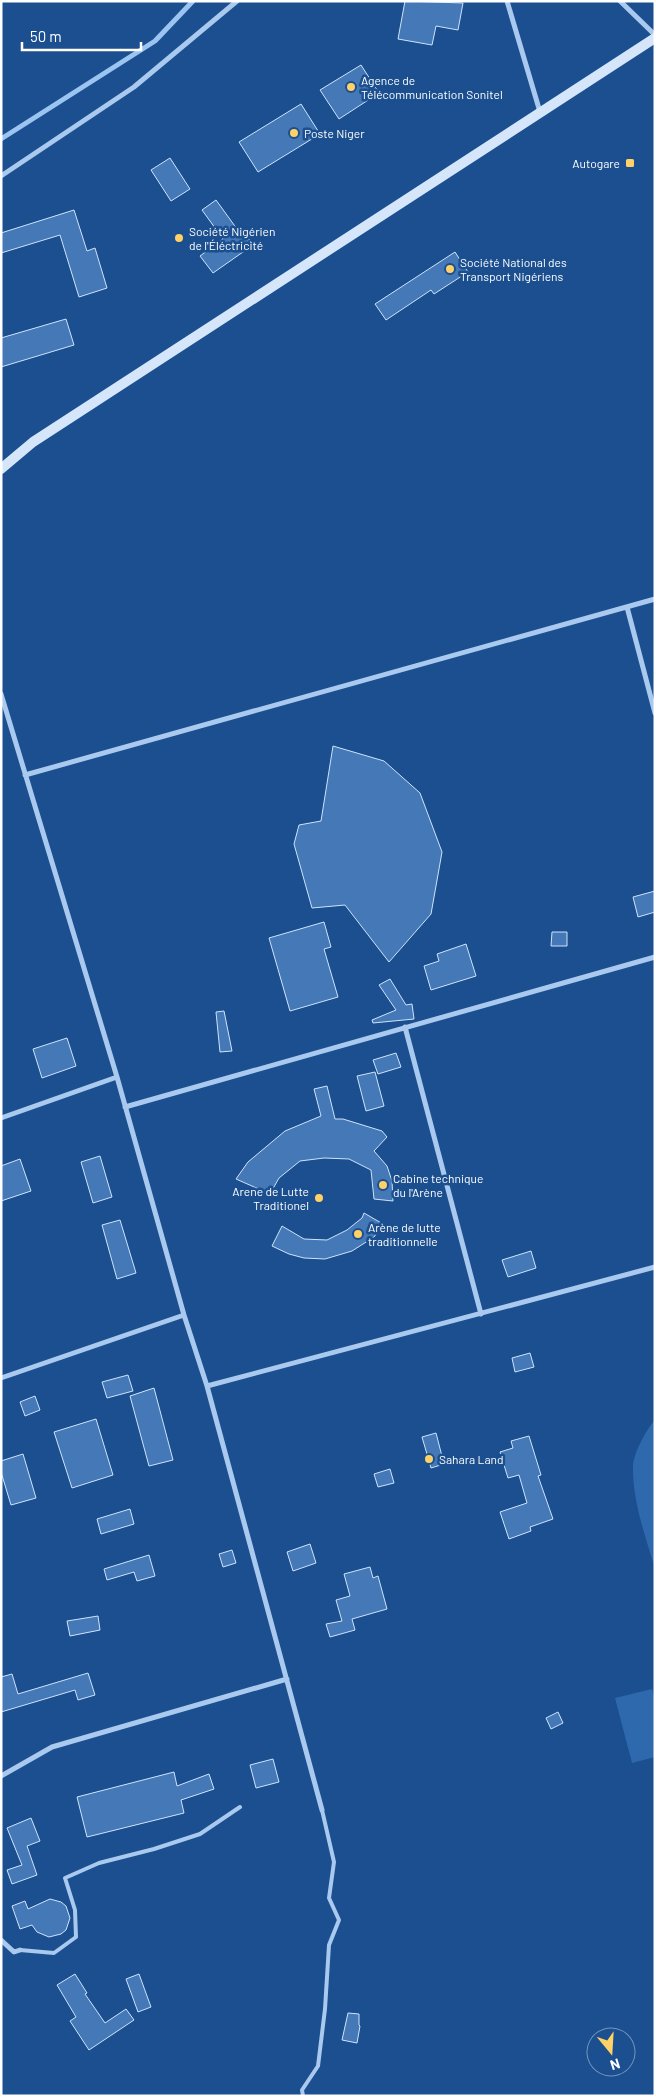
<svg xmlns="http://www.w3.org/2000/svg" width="656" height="2097" font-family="Barlow,sans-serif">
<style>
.green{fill:#2e69ad}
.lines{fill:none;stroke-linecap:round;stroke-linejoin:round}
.stream{stroke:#9cc4f0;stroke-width:5}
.building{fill:#4478b7;stroke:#cfe3fa}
.service{stroke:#a9c9ee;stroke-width:4}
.minor{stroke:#a9c9ee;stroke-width:5}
.secondary{stroke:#d6e6fa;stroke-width:10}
.poi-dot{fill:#ffd166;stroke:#1b4f8f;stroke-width:2}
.labels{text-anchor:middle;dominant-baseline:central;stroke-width:5;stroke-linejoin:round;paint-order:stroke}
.poi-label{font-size:12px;fill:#fff;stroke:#1b4f8f;text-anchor:start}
</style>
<rect width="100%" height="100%" fill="#1b4f8f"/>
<path class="green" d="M655 1420V1568C645 1536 632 1499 633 1465 634 1453 647 1428 655 1420Z
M652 1689 655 1700V1757L632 1763 615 1698Z"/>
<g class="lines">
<path class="stream" d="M1 139 155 41 193 1"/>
</g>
<path class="building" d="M405 1 463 3 458 30 436 26 432 45 398 39Z
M361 65 379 93 339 119 320 90Z
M301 104 320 134 258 172 239 142Z
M170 158 190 189 171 201 151 170Z
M216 200 237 229 240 227 253 245 213 273 200 256 223 239 202 210Z
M74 210 87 251 95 248 107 288 79 297 60 235 1 253V233Z
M455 252 468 272 434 294 431 290 386 320 375 304Z
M66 319 74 345 1 367V338Z
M333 746 384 761 420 793 442 852 431 914 389 962 345 905 312 908 294 844 299 825 321 821Z
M655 891V912L638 917 633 897Z
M324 922 331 947 324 949 338 997 290 1011 269 938Z
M552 932H567V946H551Z
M466 944 476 976 431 990 424 966 439 961 437 954Z
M390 979 406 1005 412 1004 414 1019 373 1023 372 1020 396 1010 379 985Z
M224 1011 232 1051 220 1052 216 1012Z
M67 1038 76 1066 42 1078 33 1049Z
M396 1053 401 1067 378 1074 373 1060Z
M375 1072 384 1106 366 1111 357 1076Z
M327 1086 335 1119H343L382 1131 387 1137 374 1151 387 1166 392 1181 393 1201 374 1199 371 1170 349 1159 324 1158 300 1161 279 1178 270 1194 236 1179 248 1162 285 1131 321 1116 314 1089Z
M100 1156 112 1197 93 1203 81 1162Z
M20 1159 31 1191 1 1201V1166Z
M364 1213 383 1224 374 1237 352 1251 325 1259 304 1258 289 1254 272 1246 282 1226 304 1239 327 1240 347 1230 362 1218Z
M120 1220 136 1273 117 1279 102 1225Z
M531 1251 536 1268 508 1277 502 1260Z
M530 1353 534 1367 515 1372 512 1358Z
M128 1375 133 1391 107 1398 102 1382Z
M154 1388 173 1460 149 1466 130 1396Z
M35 1396 40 1410 25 1416 20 1402Z
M96 1419 113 1475 72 1488 54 1432Z
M436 1433 444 1464 431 1468 422 1437Z
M529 1436 541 1475 538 1476 553 1519 530 1527 531 1531 509 1539 500 1512 527 1503 519 1475 508 1478 500 1452 513 1448 511 1441Z
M23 1454 36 1498 11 1505 1 1472V1461Z
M390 1469 394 1483 378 1487 374 1474Z
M130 1509 134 1524 101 1534 97 1519Z
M310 1544 316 1563 293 1571 287 1552Z
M232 1550 236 1563 223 1567 219 1554Z
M149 1555 155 1576 137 1581 134 1572 107 1580 104 1569Z
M370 1567 373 1578 378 1576 387 1609 352 1619 355 1630 330 1637 326 1624 342 1621 336 1600 350 1596 344 1574Z
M98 1616 100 1630 70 1636 67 1621Z
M88 1673 95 1695 78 1700 75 1690 1 1712V1677L12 1674 18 1694Z
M558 1712 563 1723 551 1729 546 1718Z
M273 1759 279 1782 256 1788 250 1765Z
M174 1772 177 1786 209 1774 214 1789 181 1800 184 1813 87 1837 77 1797Z
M31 1818 40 1841 27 1846 37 1875 12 1884 7 1870 22 1865 7 1828Z
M50 1899 61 1902 66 1906 70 1918 66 1930 61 1934 49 1937 37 1932 32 1925 20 1929 12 1906 25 1901 28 1909Z
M75 1974 87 1993 85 1994 105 2023 126 2009 134 2020 89 2050 70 2021 76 2017 57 1985Z
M139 1974 151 2007 138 2012 126 1979Z
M348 2013 359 2014V2025L360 2026 357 2043 342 2040Z"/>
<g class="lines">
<path class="service" d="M20 1950 54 1953 76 1937 75 1910 65 1878 99 1863 154 1849 200 1834 240 1807
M303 2096 302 2090 318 2066 325 2009 329 1945 339 1920 329 1898 334 1862 322 1810"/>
<path class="minor" d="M507 1 540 112
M620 1 655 35
M1 176 134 87 237 1
M627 607 655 713
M1 694 117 1077 184 1315 207 1386 322 1810
M25 775 655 599
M405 1027 481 1314
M125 1107 655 957
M1 1118 117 1077
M1 1378 184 1315
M207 1386 655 1267
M1 1776 52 1747 287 1679
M1 1940 14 1952 20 1950"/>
<path class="secondary" d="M1 469 33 442 655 38"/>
</g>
<g class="poi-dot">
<circle cx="351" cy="87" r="5"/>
<circle cx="294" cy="133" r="5"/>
<rect x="625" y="158" width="10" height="10" rx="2.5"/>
<circle cx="179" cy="238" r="5"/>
<circle cx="450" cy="269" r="5"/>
<circle cx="383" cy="1185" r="5"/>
<circle cx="319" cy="1198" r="5"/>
<circle cx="358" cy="1234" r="5"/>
<circle cx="429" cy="1459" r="5"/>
</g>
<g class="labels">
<g class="poi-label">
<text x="361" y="80">Agence de<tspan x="361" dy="14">Télécommunication Sonitel</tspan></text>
<text x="304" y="133">Poste Niger</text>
<text x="620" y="163" text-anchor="end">Autogare</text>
<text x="189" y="231">Société Nigérien<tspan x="189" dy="14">de l'Éléctricité</tspan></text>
<text x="460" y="262">Société National des<tspan x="460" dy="14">Transport Nigériens</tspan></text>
<text x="393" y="1178">Cabine technique<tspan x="393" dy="14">du l'Arène</tspan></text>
<text x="309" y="1191" text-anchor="end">Arene de Lutte<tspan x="309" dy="14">Traditionel</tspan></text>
<text x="368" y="1227">Arène de lutte<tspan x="368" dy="14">traditionnelle</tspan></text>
<text x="439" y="1459">Sahara Land</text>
</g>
</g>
<rect width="656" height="2097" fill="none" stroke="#ffffff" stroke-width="5"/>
<g transform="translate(611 2052) rotate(162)"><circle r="24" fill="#1b4f8f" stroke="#7695bc"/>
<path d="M0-4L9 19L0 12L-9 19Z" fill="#ffd166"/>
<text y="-8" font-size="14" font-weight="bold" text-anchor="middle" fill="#ffffff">N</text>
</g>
<path d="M22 42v8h119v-8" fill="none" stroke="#ffffff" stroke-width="2.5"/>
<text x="30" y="42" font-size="15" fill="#ffffff" stroke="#1b4f8f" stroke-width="4" paint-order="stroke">50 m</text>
</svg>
